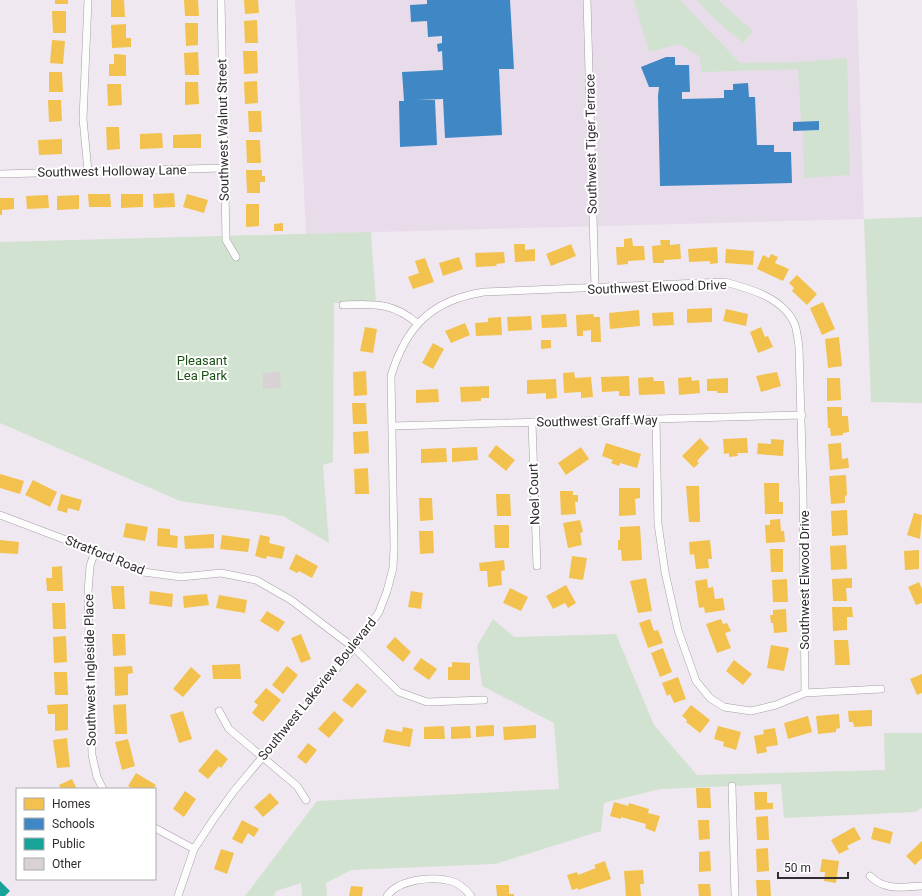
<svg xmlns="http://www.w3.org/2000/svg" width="922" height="896" font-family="Roboto,sans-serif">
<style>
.education{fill:#e8dceb}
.green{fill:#d2e2d0}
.homes{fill:#f2c14e}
.schools{fill:#3f88c5}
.public{fill:#17a398}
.building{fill:#d9d2d4}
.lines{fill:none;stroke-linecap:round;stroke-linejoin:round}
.minor-casing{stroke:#a49ea4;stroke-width:8}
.minor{stroke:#fdfcfd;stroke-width:7}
.labels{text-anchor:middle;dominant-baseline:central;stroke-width:4;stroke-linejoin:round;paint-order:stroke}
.street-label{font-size:13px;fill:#312c31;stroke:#fff}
.park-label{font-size:13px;fill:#1a5214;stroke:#fff}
</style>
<rect width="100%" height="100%" fill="#f0e8f0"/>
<path class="education" d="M295 0H857L864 219 306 234Z"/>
<path class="green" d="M634 0H680L740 63 798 62 847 58 850 175 804 178 803 131 819 130V121L801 122 798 69 702 72 699 56 679 44 649 52Z
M697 0H718L753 31 743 43 712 17Z
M922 217V403L871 402 864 219Z
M371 232 376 302 334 303 333 462 323 465 329 543 283 516 180 501 0 423V242Z
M493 619 514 637 616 634 654 725 697 775 885 770 884 733H922V808L915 812 784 818 781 784 660 789 604 803 601 831 495 864 351 870 326 883 327 896H302L301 883 276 891 274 896H245L317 801 559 789 554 723 482 686 477 646Z"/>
<path class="homes" d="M55 0H68V4H55Z
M111 0H124L125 17H111Z
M184 0H198L199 16H185Z
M244 0H258L259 13 245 14Z
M52 11H66V33H53Z
M257 20 258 43H245L244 21Z
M185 23H198V45L186 46Z
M126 24V38H131V47L112 48 111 25Z
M52 40 65 41 63 64 50 63Z
M243 51H257L258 73 244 74Z
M198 52 199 75H185L184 53Z
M114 54 126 55V76H109V64H114Z
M49 72H62L63 92H49Z
M257 81 258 103 245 104 244 82Z
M185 82H198L199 104 185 105Z
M107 84H121L122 105 108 106Z
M48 100H61L62 121 49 122Z
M248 111H261L262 132H249Z
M106 127H119L120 149 107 150Z
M162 133 163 148 140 149V134Z
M201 134V148H173V135Z
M62 139V154L39 155 38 140Z
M246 140H260L261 163H247Z
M246 170H262V176H265V182H260V193H247Z
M174 193 175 207 154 208 153 194Z
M88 194H110L111 207H89Z
M121 194H143V207L121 208Z
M187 194 208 200 204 213 183 207Z
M48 195 49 208 27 209 26 196Z
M79 195V209L57 210V196Z
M0 198H14V209L2 210V215H0Z
M246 204H259V226L246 227Z
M283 223V231H274V224Z
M632 238 633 246H644L645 260 628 261V264L617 265 616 247H624V239Z
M660 240H670V245L680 244 681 259 664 260V263H653L652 246 661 245Z
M514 244H525V250L535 249V261L515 262Z
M571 244 576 256 551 266 546 254Z
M717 247 718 263 710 264V261L689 262 688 249Z
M726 249 754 251 753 265 725 263Z
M504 252 505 263 496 264 497 266 476 267 475 253Z
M771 254 778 257 775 263 789 269 783 281 757 269 763 255 769 258Z
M459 257 463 269 443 276 439 263Z
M425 258 434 282 413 289 408 277 419 273 415 261Z
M797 275 817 294 807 305 792 291 794 288 789 283Z
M823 302 835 329 822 335 810 308Z
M712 308V322L687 323V309Z
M726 309 748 314 746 326 723 321Z
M639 310 640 326 610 329 609 313Z
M673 312 674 325 653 326 652 313Z
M566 314 567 327 542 328 541 315Z
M593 314 594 317H600L601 342H591V330L583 331V336H577L576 315Z
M531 316 532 330 508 331 507 317Z
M501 317 502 335 476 336 475 323 488 322V318Z
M465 323 470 335 451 343 445 331Z
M365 327 377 329 373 353 360 351Z
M761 327 765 337 768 336 773 347 758 353 750 332Z
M839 337 842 366 828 368 825 339Z
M541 340H551V348L541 349Z
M433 343 444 349 433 369 422 363Z
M366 371 367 395 354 396 353 372Z
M574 372 575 378 591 377 593 397 581 398V392L564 393 563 373Z
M777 372 781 386 761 392 756 376Z
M629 376 630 396H619V391L602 392 601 377Z
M653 377 654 381H664L665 394 639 395 638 378Z
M691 377 692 381 699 380 700 393 679 395 678 378Z
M728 378V393H717V391H707V379Z
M827 378H840L841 400 827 401Z
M556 379 557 398 546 399V393L527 394V380Z
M489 386V398H481V401L461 402 460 387Z
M438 389 439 402 416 403V390Z
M352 403H366L367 424H353Z
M827 407H842V416H848L849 432 843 433V435L831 436 830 428H828Z
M368 431 369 453 354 454 353 432Z
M700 438 709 448 697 461 699 463 694 468 682 456Z
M747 438 748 453H737L738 456 729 457V453L724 454 723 439Z
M771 439 784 440 783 456 757 454 758 443 771 444Z
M606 443 641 454 637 468 620 463 619 466 611 463 613 460 602 456Z
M841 443 842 459 848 458 849 468 830 470 828 444Z
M496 445 515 460 506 471 488 456Z
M477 447 478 460 452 462V448Z
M581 447 589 459 566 475 558 463Z
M446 448 447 462 421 463V449Z
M368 468 369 494H355L354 469Z
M0 474 24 481 20 494 0 488Z
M846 475 847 495 845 496V503L831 504 829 476Z
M33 480 57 492 50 507 25 495Z
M764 483H779V502H783V514H765Z
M686 486H699L700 522H689Z
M619 488H640V498L635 499 636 515 619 516Z
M560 491H573V495H578V502H575L576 514 561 515Z
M61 494 82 500 79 511 68 508 67 513 57 510Z
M496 494H510L511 516H497Z
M419 498H432L433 520 420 521Z
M847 510 848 535 832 536 831 511Z
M914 513 922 515 920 539 907 535Z
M780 519 781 531H784L785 542 766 543 765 525H770V520Z
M580 520 583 532 580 533 582 545 568 548 563 523Z
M126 523 148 527 145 541 123 537Z
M494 525H509V548H495Z
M640 526 642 560 622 561 621 550H618V540H620V527Z
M158 528 170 529V535L178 536 177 548 157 546Z
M419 531H433L434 553 420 554Z
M214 534V548L185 549 184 536Z
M222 535 250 539 248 552 220 549Z
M260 535 270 537 269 543 285 547 282 559 267 556 266 559 255 556Z
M0 540 19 542 18 554 0 553Z
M710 540 712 559H708L709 568 696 569 694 554 690 555 689 542Z
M846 545 847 569 831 570 830 546Z
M770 549H783V572H771Z
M919 550V569L905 570 904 551Z
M296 554 318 566 312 578 299 571 297 573 289 569Z
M572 556 587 558 583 580 569 578Z
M504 560 505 570 501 571 502 585 488 587 487 571H480L479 563Z
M62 566 63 591H47L46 578H52V567Z
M646 578 652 611 638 613 630 581Z
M852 578V588H846L847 601H833L832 579Z
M707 579 708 588 713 587 715 599 723 598 725 610 705 613 704 607 699 608 695 581Z
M787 579 788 602H773L772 580Z
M919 582 922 589V603L916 605 908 587Z
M566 585 576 603 568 608 565 603 553 609 546 596Z
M111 586H124L125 609H113Z
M510 588 528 597 521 611 503 603Z
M150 591 173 594 172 607 149 604Z
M411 591 423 593 421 609 408 607Z
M207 594 209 605 184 608 183 596Z
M219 595 247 600 245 613 216 608Z
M52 603H65L66 629H53Z
M832 607H852L853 617H847V630L833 631Z
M786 609 787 632 774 633 773 623H771L770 615H773V610Z
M267 611 285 622 278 632 260 621Z
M650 619 654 631 658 630 663 643 648 648 639 623Z
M721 619 723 624 727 623 731 631 725 633 731 648 717 653 706 624Z
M112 634H125L126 655 113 656Z
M301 634 311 659 301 663 291 638Z
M66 636 67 662 54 663 53 637Z
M395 637 411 652 403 662 386 647Z
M834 640H848L850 665H835Z
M771 645 789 648 784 671 767 668Z
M663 648 672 672 660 677 651 653Z
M421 658 437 669 429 680 413 669Z
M734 660 752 674 743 685 726 671Z
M452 662 470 663V680H448V667H452Z
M240 664 241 679H213L212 665Z
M132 666 133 673 128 674V695L115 696 114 667Z
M287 666 298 675 283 694 272 685Z
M191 667 201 676 183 697 173 689Z
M54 672H67L68 695H55Z
M922 674V693L917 695 910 679Z
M678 677 686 699 674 703 670 694 667 696 662 683Z
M357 683 367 691 352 708 342 700Z
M266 688 281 700 263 722 252 713 258 705 254 702Z
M68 704V730L55 731V714H48L47 705Z
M126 704 127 734H115L113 705Z
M691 705 710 720 700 733 686 722 687 720 682 716Z
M872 710V726L854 727 853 722H849L848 711Z
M183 711 192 739 179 743 170 715Z
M334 711 344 720 329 738 318 729Z
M839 714 840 728 836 729V732L818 734 816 716Z
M808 716 812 732 788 739 784 723Z
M494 725V736L476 737V726Z
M536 725V738L504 740 503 727Z
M444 726 445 739H424V727Z
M470 726 471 738 451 739V727Z
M718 726 741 732 736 750 723 746 724 742 714 739Z
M403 727 413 729 410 747 383 742 386 729 402 732Z
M775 728 778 745 766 747 767 752 757 754 754 736 764 734 763 730Z
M67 738 70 767 57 768 53 740Z
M128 739 135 766 122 770 115 742Z
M308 743 317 750 306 764 297 757Z
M216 749 228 759 221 768 219 766 208 779 198 771Z
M136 773 156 785 153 789H133L128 786Z
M72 779 77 789H61L59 785Z
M696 788H710L711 808H697Z
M185 791 196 799 184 817 173 809Z
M754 792H767V803H773V809L755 810Z
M270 793 279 803 263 817 254 807Z
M614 802 628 806 629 803 649 809 648 813 660 816 655 832 645 828 646 824 621 817V819L610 816Z
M768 816 769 840H757L756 817Z
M242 820 259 829 254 837 248 833 242 844 232 839Z
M698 820H709L710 839 699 840Z
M854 827 861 839 847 846 849 849 839 854 831 840Z
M874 827 893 832 890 844 871 839Z
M922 841V858L915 865 906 856Z
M768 848 769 871 757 872 756 849Z
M221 849 234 853 227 874 214 869Z
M710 851 711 871 699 872V852Z
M822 859 839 861 836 883 824 881 825 872H820Z
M605 861 611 879 578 890V888L572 890 567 875 577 872 578 875 596 868 594 865Z
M643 870 644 884H640L641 896H626L624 871Z
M756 880H770L771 896H757Z
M698 884H710L711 896H699Z
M496 885H509V894H514V896H497Z
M351 886 363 887 362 896H349Z"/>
<path class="schools" d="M427 0H510L514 69H499L502 135 445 138 443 99 417 100H435L437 145 400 147 399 101H404L402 72 443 70 442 51 438 52 437 44 442 43V36L428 37 427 21 411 22 410 5 427 4Z
M666 57H675V65H689L690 92H682V99L724 98V90H733V84L748 83 749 97H755L757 145H774V152H791L792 183 660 186 658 96 659 87H649L641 67Z
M819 121V130L793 131V122Z"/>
<path class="public" d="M0 881 10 891 5 896H0Z"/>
<path class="building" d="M280 372 281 388 263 389V373Z"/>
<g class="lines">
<g class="minor-casing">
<path id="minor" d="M221 0 226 240 236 257
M587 0 595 288
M88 171 83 119 88 0
M0 174 223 168
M343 305C374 304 393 302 418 324
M656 419 658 524 665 572 678 630 696 681 710 698 724 707 751 711 776 705 805 693 881 689
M532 422 537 566
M392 426 802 415
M0 515 95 551 143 572 181 577 221 573 256 580 291 600 354 648 399 692 427 702 484 700
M95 551 90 566 88 592 92 755 97 777 103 789
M219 711 229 729 297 786 306 800
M732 786 735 896
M155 828 194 849
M870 876C885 891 902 887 922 886
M178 896 194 849 213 820 234 791 354 648 379 612 387 591 393 568 394 547 391 376C406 326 432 300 484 292L725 282C751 289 784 298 795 325 797 331 798 340 799 347L803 492 805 693
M387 896C399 879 432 876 451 881 459 883 466 890 471 896"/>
</g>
<use href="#minor" class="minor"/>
</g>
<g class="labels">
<g class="street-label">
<text transform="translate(223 130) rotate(-91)">Southwest Walnut Street</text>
<text transform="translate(591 144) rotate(-91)">Southwest Tiger Terrace</text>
<text transform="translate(112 171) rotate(-1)">Southwest Holloway Lane</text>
<text transform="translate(657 287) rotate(-2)">Southwest Elwood Drive</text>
<text transform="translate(597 421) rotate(-1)">Southwest Graff Way</text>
<text transform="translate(534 494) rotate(-92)">Noel Court</text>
<text transform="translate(105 555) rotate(22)">Stratford Road</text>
<text transform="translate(804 580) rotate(-90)">Southwest Elwood Drive</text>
<text transform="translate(90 670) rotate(-91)">Southwest Ingleside Place</text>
<text transform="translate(317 689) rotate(-51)">Southwest Lakeview Boulevard</text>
</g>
<g class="park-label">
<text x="202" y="360">Pleasant<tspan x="202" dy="15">Lea Park</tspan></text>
</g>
</g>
<rect x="16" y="788" width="140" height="92" fill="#ffffff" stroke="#adabad"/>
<rect x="24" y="798" width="20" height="12" fill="#f2c14e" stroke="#adabad"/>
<text x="52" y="808" font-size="12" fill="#312c31">Homes</text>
<rect x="24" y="818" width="20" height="12" fill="#3f88c5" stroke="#adabad"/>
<text x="52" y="828" font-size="12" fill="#312c31">Schools</text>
<rect x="24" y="838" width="20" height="12" fill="#17a398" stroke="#adabad"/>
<text x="52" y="848" font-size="12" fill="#312c31">Public</text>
<rect x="24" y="858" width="20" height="12" fill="#d9d2d4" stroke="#adabad"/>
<text x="52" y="868" font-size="12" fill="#312c31">Other</text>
<path d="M778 872v6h70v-6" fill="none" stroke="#312c31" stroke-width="2"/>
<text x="784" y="872" font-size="12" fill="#312c31" stroke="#ffffff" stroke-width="3" paint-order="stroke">50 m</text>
</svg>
